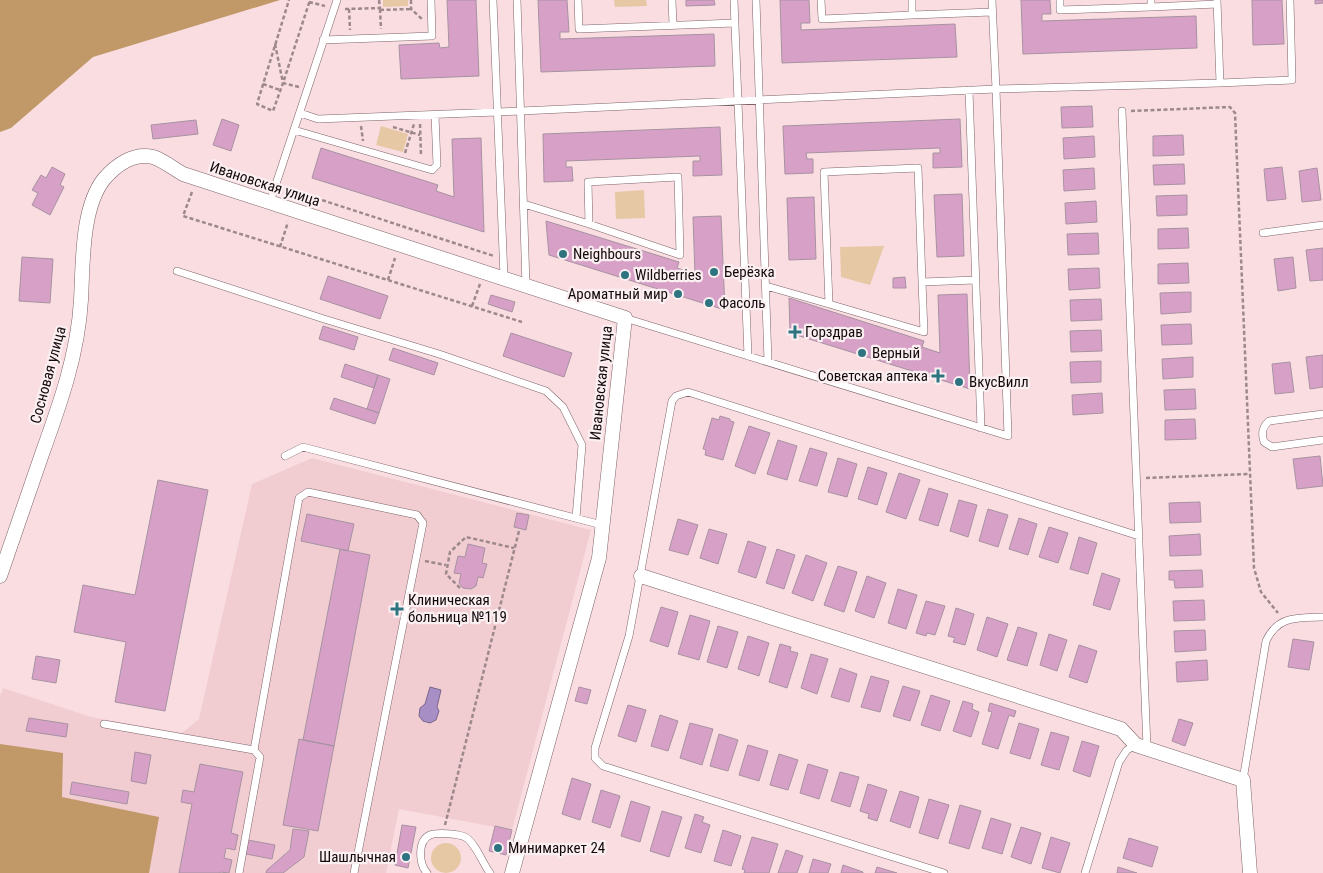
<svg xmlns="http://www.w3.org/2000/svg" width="1323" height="873" font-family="'Roboto Condensed',sans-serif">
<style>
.built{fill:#f1cdd2}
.green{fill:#e6c8a5}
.forest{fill:#c19867}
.water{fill:#a78ec4;stroke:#7a668c}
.building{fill:#d7a1c7;stroke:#a792a1}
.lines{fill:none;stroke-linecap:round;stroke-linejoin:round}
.service-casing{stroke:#7d6468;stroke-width:8}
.minor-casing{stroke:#7d6468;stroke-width:15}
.path{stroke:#9d888b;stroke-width:2.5;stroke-dasharray:4 2.5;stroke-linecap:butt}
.service{stroke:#fff;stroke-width:7}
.minor{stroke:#fff;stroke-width:14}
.poi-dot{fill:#2d7480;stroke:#fbeff1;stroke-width:2}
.labels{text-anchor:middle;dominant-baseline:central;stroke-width:4.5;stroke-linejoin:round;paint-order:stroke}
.street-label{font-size:15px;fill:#12090b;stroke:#fbeff1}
.poi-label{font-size:15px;fill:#12090b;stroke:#fbeff1;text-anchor:start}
</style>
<rect width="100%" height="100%" fill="#fadde1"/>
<path class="built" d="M312 458 591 530 512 830 399 809 386 873H0V696L3 688 91 717 182 733 199 719 252 484Z"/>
<path class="green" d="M383 0H408V6L383 7Z
M614 0H646L647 6 615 7Z
M381 126 408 134 403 152 376 145Z
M644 190 645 218 616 219 615 192Z
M884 246 870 285 841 277 840 247Z
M431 858a15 15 0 1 1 30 0a15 15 0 1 1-30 0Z"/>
<path class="forest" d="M0 0H280L93 57 11 128 0 132Z
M0 744 63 753 62 797 159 817 149 873H0Z"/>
<path class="water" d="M430 687 441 690 437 707 439 711 436 720 430 723 423 721 419 716 420 708 425 704Z"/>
<path class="building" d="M447 0H476L479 76 401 79 399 45 439 43 440 48 449 47Z
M538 0H567L569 32H560V39L714 34 715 66 541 72Z
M686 0H714L715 5 686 6Z
M780 0H809L810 23H801V30L955 24 957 57 782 63Z
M1021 0H1050L1051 14H1042V21L1196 16 1197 48 1023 54Z
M1252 0H1282L1284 44 1253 45Z
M1315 0H1323V3L1315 4Z
M1092 106 1093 127 1062 128 1061 107Z
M222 119 239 125 231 151 213 145Z
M960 119 962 167 933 168V153H940V148L806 153 807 159H813V173L785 174 783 126Z
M196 120 198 134 153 139 151 125Z
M720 127 722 175 693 176V161H700V156L566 161V167H572L573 181 544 182 543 134Z
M1183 135 1184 155 1153 156V136Z
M1094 136 1095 157 1064 159 1063 138Z
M481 138 484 232 312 178 321 148 438 185 436 191 454 197 452 139Z
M1184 164 1185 184 1154 185 1153 165Z
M52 167 65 174 60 185 64 187 50 215 32 205 38 193 32 190 41 175 46 178Z
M1282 167 1286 199 1267 201 1264 169Z
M1094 168 1095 189 1064 191 1063 170Z
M1317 168 1321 200 1302 202 1299 171Z
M962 194 964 256 937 257 934 195Z
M1187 195V215L1157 216 1156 196Z
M814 197 816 259 789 260 787 198Z
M1096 201 1097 222 1066 224 1065 203Z
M721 216 725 310 549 255 546 221 679 262 677 268 695 274 693 217Z
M1188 228 1189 248 1158 249V229Z
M1098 233 1099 254 1068 255 1067 234Z
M1323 248V280L1310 281 1306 250Z
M22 257 53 259 50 303 19 301Z
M1293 257 1296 288 1278 291 1274 259Z
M1188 263 1189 283 1158 284V264Z
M1099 268 1100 288 1069 290 1068 269Z
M328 276 388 296 380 319 320 299Z
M905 277 906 288H893V278Z
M1191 292V312L1161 314 1160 293Z
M967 294 970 389 790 333 789 298 924 341 922 347 940 353 938 295Z
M491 295 515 302 512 312 488 304Z
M1101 299 1102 320 1071 321 1070 300Z
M1191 324 1192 344 1162 345 1161 325Z
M323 326 358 337 354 350 319 339Z
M1101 330 1102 351 1071 352 1070 331Z
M511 333 572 353 564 377 503 356Z
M393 348 438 363 434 375 389 360Z
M1323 355V387L1310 389 1306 357Z
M1193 357V377L1163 379 1162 359Z
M1101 361V382L1071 383 1070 362Z
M1290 362 1294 392 1275 394 1272 364Z
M345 364 378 375 374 388 341 377Z
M378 375 390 379 379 413 367 409Z
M1195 389 1196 409 1165 410 1164 390Z
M1102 393 1103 413 1073 415 1072 395Z
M334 398 379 413 375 424 330 409Z
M720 416 730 419V421L734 422 723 460 705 455 706 450 703 449 712 418 719 420Z
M1195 419 1196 439 1165 440V420Z
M749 426 770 433 755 474 735 466Z
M778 440 797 446 787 480 767 474Z
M810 448 827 453 817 486 799 481Z
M1320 456 1323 486 1297 489 1293 459Z
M838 458 857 464 847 497 828 492Z
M868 467 887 473 877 505 858 499Z
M899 473 920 480 906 519 886 512Z
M158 480 208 490 165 711 115 702 126 642 74 632 83 585 135 595Z
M929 488 948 494 938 526 919 520Z
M959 500 977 505 968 537 950 531Z
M1200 502 1201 522 1170 523 1169 503Z
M988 509 1008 515 998 547 979 541Z
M517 513 529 515 526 530 514 527Z
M307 514 354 524 348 551 301 541Z
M1019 518 1037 524 1028 555 1009 549Z
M678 519 698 525 688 555 669 550Z
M1049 527 1068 533 1058 563 1039 557Z
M709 529 727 534 718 564 700 558Z
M1200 534 1201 555 1170 556 1169 536Z
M1079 537 1097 543 1088 574 1070 569Z
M748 541 766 547 756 578 738 572Z
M468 544 485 548 482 563 487 564 483 578 478 577 476 586 471 589 463 588 459 583 461 574 454 573 458 556 465 557Z
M340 549 370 555 334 746 303 740Z
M777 549 795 555 784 589 766 583Z
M806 555 827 563 813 601 792 593Z
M838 566 857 572 844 612 824 605Z
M1202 570 1203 587 1175 588 1174 580H1169V571Z
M1102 573 1120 579 1110 610 1093 605Z
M867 576 886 583 874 618 855 611Z
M898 589 917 595 906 629 888 623Z
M1204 600 1205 620 1174 621 1173 601Z
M926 601 945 606 935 635 927 633 926 636 916 633Z
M661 607 678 612 668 647 650 641Z
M956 608 974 614 965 645 953 642 955 638 948 636Z
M690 615 710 621 699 660 678 654Z
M987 617 1008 624 997 657 977 650Z
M718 626 738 632 727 668 707 662Z
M1018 627 1037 633 1027 666 1007 660Z
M1205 630 1206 650 1175 652 1174 631Z
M1049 634 1067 640 1057 671 1040 665Z
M748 636 769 643 759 676 738 669Z
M1293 639 1314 642 1309 670 1288 667Z
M780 644 791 647 790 651 798 653 787 688 769 682Z
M1079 645 1097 651 1087 683 1069 677Z
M811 654 828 659 817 694 801 688Z
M36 656 60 660 56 683 32 679Z
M1207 660 1208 680 1177 682 1176 662Z
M840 668 857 674 849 702 831 697Z
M871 676 889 681 880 712 861 707Z
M903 686 920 691 910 721 893 716Z
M579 687 591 690 587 704 575 701Z
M931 695 950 701 940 731 921 725Z
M963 701 973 704 972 709 979 712 971 737 953 731Z
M990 703 1016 711 1014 717 1009 715 998 749 982 744 992 712 988 711Z
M628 705 646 710 636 742 618 736Z
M660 715 678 721 668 751 651 746Z
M29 718 68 724 66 737 26 731Z
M1179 719 1193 723 1185 746 1172 741Z
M690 723 713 729 702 765 680 758Z
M1019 723 1039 729 1030 759 1010 753Z
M1051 732 1069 737 1059 770 1041 765Z
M719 734 738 740 728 771 710 766Z
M299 739 334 746 318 831 283 825Z
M1082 741 1099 746 1090 777 1073 771Z
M748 745 768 751 759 781 739 775Z
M135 752 151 755 146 784 131 781Z
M779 754 798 760 788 790 770 785Z
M200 764 243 772 231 833 238 835 235 850 226 848 224 858 232 860 229 873 220 872V873H179L192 804 181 802 183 790 194 792Z
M808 764 828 770 819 799 800 793Z
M840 772 859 777 850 807 831 801Z
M572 778 591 784 580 820 562 814Z
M72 782 129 792 127 804 70 794Z
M868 784 887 790 877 821 868 818 869 814 860 811Z
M601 790 620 796 610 828 592 822Z
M900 791 919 797 910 828 890 821Z
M929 799 949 805 938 839 919 833Z
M631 801 650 807 640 842 621 836Z
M960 805 981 811 969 849 949 843Z
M662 811 682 817 669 857 650 851Z
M695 814 704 817 702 822 710 825 701 853 685 848Z
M991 818 1011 824 1002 854 982 848Z
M402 825 416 827 408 868 395 865Z
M495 826 512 830 506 855 489 851Z
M1021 827 1041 833 1031 864 1011 857Z
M293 829 309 831 304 857 283 873H266L267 870 290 850Z
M723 830 741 836 731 866 714 861Z
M752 837 778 844 769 873H744L745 870 742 869Z
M1051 837 1070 843 1060 873 1042 868Z
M1129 838 1158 847 1152 867 1123 858Z
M248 840 275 845 272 859 246 854Z
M786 850 803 856 797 873H778Z
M813 859 831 864 828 873H809Z
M843 865 863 872V873H841Z
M877 867 897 873H875Z
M1118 867 1137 873H1117Z"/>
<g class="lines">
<g class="service-casing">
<path id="service" d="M493 0 504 278
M517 0 526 286
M578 0 579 29 735 23
M672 0 673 25
M734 0 748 356
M756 0 768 362
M821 0 822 19 912 15
M912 0V15L992 12
M992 0 996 89 1220 83 1217 0
M1060 0V10L1151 7
M1151 0V7L1217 4
M323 40 432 36 431 0
M1220 83 1292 80 1290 0
M969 90 981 428
M1122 111 1147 748
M300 113 318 119 521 111 996 89 1008 436 625 318
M294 130 432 170 437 165 435 115
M270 202 337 0
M524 204 589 224 680 255 678 177 588 182 589 224
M1263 233 1323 225
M177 271 324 319 439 354 546 391 563 407 582 445 576 518
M766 286 829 304 824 172 918 168 922 282 976 280
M829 304 924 332 922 282
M1323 414 1269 421C1262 427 1261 433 1264 442L1272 447 1323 440
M285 456 303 447 602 525
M104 724 254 750 299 498 308 492 417 515 423 523 354 873
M1243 780 1266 641C1278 615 1298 618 1323 617
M239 873 260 757 254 750
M427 873C419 864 417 841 430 835 437 832 459 834 465 837 475 842 483 864 490 873
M944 873 603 766 595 758V748L629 636 672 401 676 396 688 392 1139 536
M1085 873 1119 762 1127 750 1136 745"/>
</g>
<g class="minor-casing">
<path id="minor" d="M0 576C14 535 28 495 42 454 60 404 78 354 81 300 83 265 81 208 104 179 116 165 134 152 153 157 163 160 174 169 183 174L625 318 599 558 512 873
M641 576 1121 729 1136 745 1243 780 1250 873"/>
</g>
<path class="path" d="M411 0V9L422 19
M309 2 325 6
M345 9 380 8 379 0
M349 9 350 30
M380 9 381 29
M380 10 411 9
M275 44 283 83 273 111 257 104 289 0
M263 84 280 90
M299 87 283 83 310 0
M1131 111 1230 107 1235 113 1254 568 1261 592 1278 613
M420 124 421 156
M361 126 363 141
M393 127 420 135
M405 153 414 124
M285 188 494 256
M192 192 183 216 522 322
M280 247 288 222
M388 280 395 258
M472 306 480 284
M1146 478 1250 474
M425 561 446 565
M460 588 446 574 450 552 466 537 514 548
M445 825 519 531"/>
<use href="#service" class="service"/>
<use href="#minor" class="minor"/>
</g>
<g class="poi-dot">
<circle cx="563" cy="254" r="5"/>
<circle cx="714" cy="272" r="5"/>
<circle cx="625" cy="275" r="5"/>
<circle cx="678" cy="294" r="5"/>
<circle cx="709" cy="303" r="5"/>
<path d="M792.5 324.5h5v5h5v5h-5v5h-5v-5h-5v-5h5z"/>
<circle cx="862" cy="353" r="5"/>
<path d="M935.5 368.5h5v5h5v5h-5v5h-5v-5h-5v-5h5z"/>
<circle cx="959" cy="382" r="5"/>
<path d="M394.5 601.5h5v5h5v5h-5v5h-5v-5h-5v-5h5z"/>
<circle cx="498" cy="848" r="5"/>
<circle cx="406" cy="857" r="5"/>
</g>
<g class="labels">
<g class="street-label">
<text transform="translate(265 184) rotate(18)">Ивановская улица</text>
<text transform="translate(48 375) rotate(-75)">Сосновая улица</text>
<text transform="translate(601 383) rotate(-84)">Ивановская улица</text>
</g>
<g class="poi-label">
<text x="573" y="254">Neighbours</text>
<text x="724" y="272">Берёзка</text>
<text x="635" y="275">Wildberries</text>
<text x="668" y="294" text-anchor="end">Ароматный мир</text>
<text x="719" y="303">Фасоль</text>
<text x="805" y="332">Горздрав</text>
<text x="872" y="353">Верный</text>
<text x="928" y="376" text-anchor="end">Советская аптека</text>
<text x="969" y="382">ВкусВилл</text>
<text x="408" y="600">Клиническая<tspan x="408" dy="17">больница №119</tspan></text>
<text x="508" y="848">Минимаркет 24</text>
<text x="396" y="857" text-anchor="end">Шашлычная</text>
</g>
</g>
</svg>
